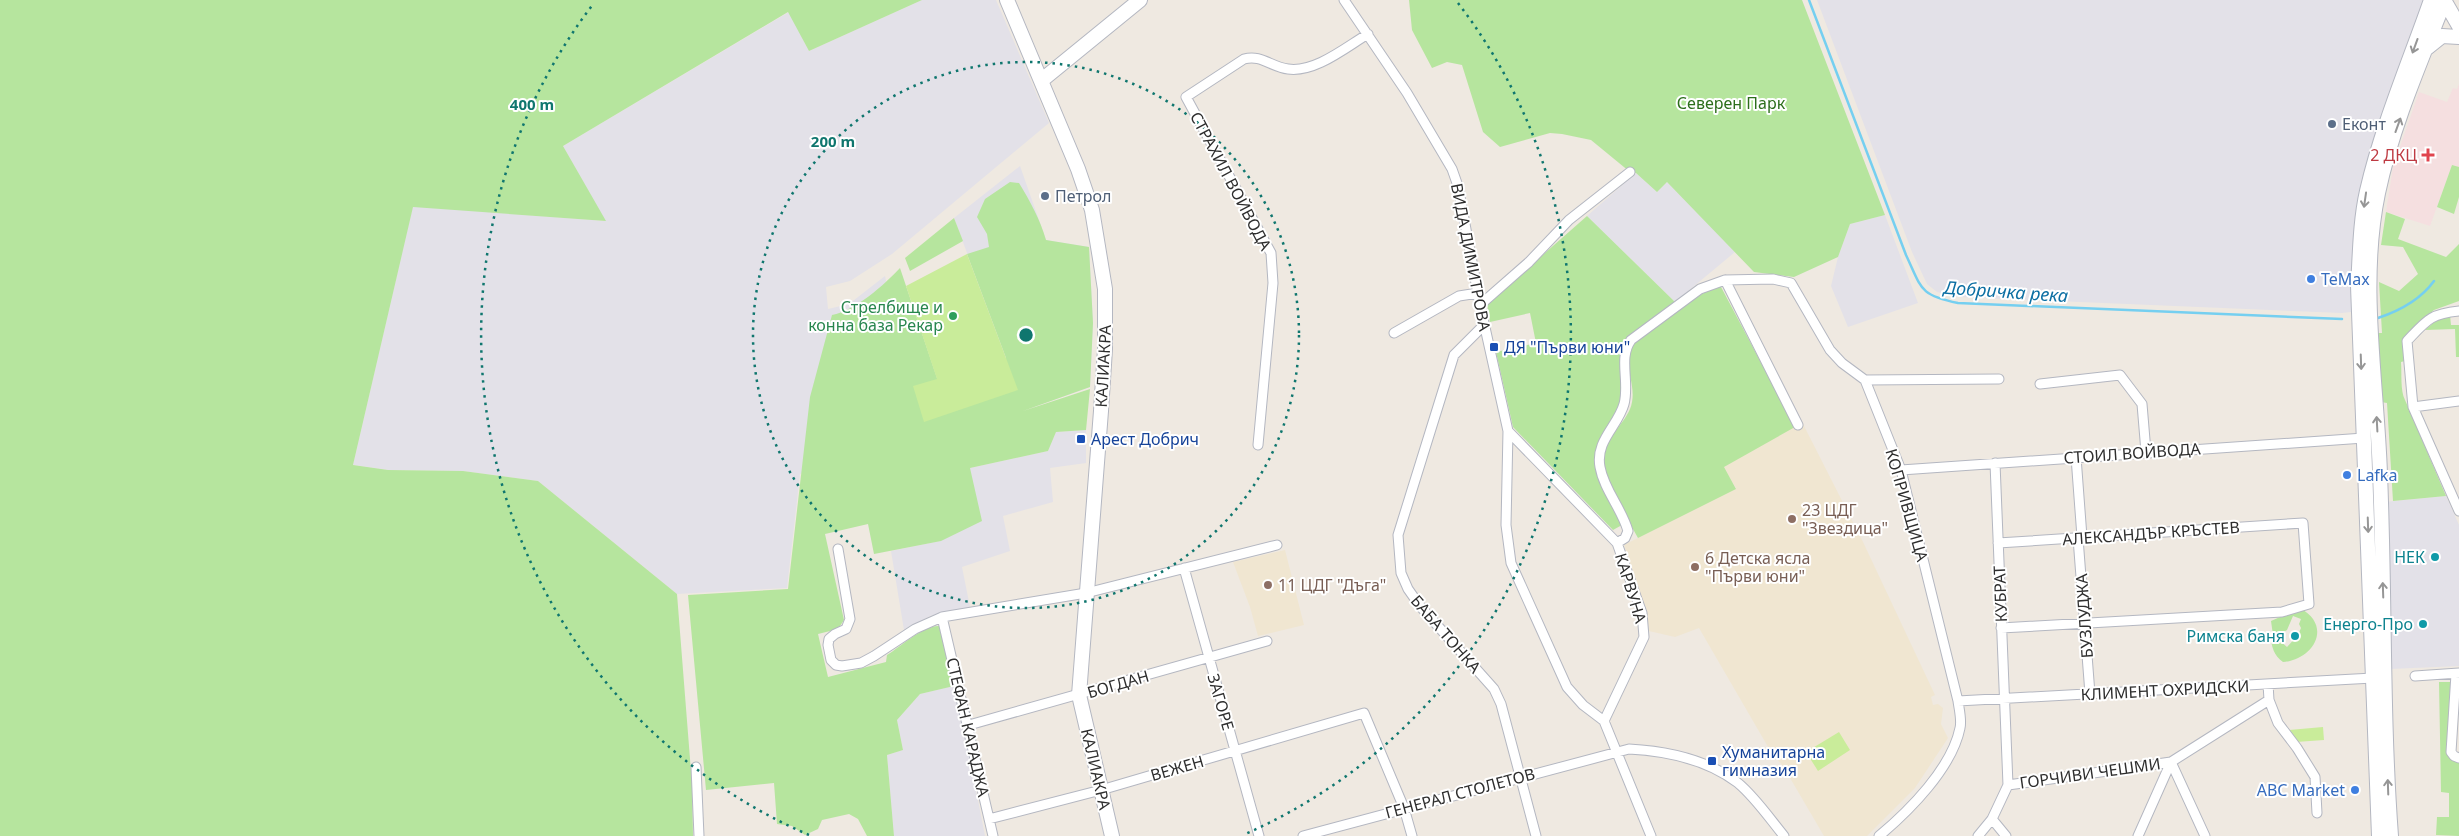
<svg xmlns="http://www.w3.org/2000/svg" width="2459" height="836" font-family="'Noto Sans',sans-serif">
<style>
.industrial{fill:#e3e1e8}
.education{fill:#f0e6d1}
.medical{fill:#f5dfe0}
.green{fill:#b6e59e;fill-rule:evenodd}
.pitch{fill:#c9ec9a}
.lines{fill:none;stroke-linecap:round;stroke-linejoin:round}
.stream{stroke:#75cff0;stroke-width:2.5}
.street-casing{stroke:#b4b7c1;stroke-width:11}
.secondary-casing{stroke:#b4b7c1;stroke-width:16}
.street{stroke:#fff;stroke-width:9}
.secondary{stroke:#fff;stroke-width:14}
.oneway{stroke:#969696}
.ring{fill:none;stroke:#0f766e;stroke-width:2.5;stroke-dasharray:2.5 5}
.service-dot{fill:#5c6f8a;stroke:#fff;stroke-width:2}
.health-dot{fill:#e0444e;stroke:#fff;stroke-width:2}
.shop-dot{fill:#3f7fe0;stroke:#fff;stroke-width:2}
.leisure-dot{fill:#2e9e5b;stroke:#fff;stroke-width:2}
.transit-dot{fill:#1a4fb4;stroke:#fff;stroke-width:2}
.education-dot{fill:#8d6e63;stroke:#fff;stroke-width:2}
.culture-dot{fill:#0f9aa8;stroke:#fff;stroke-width:2}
.labels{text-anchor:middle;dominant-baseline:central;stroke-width:4;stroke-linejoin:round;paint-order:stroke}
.park-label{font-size:16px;fill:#2c6e1b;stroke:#fff}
.service-label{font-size:16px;fill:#4e5e75;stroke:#fff;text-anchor:start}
.health-label{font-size:16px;fill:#be3a42;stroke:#fff;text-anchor:end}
.street-label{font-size:16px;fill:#2e2e2e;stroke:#fff}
.shop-label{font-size:16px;fill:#366cbe;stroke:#fff;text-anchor:start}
.leisure-label{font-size:16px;fill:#27864d;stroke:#fff;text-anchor:end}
.transit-label{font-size:16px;fill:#164399;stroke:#fff;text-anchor:start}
.education-label{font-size:16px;fill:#785e54;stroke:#fff;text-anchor:start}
.culture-label{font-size:16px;fill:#0d838f;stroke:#fff;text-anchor:end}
.water-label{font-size:18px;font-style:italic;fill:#0d6fa3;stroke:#fff}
.centre{fill:#0f766e;stroke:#fff;stroke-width:2.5}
.ring-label{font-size:15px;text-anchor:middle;font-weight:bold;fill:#0f766e;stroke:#fff;stroke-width:4;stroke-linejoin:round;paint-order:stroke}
</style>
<rect width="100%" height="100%" fill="#efe9e1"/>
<path class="industrial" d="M922 0H996L1049 123 892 254 850 281 826 287 828 309 849 304 885 276 914 426 1006 358 954 218 1020 166 1046 240 1089 247 1093 323 1090 387 923 445 800 474 787 588 677 594 538 481 463 471 388 470 353 465 413 206 605 221 563 146 789 12 809 51Z
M1817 0H2448L2395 151 2384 195 2378 239 2376 309 2342 313 1959 297 1937 292 1927 284 1912 252Z
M1636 173 1657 192 1667 182 1735 252 1675 302 1587 216Z
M1885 215 1918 303 1848 327 1831 286 1838 257 1850 224Z
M1086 430V463L1050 468 1053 502 1003 516 1010 551 962 567 970 607 930 616 904 630 891 551 940 541 970 468 1048 451 1056 432Z
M2446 496 2459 525V666L2391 669 2384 502Z
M953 686 965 734 985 836H894L887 755 903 750 897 720 920 694Z"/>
<path class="education" d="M1802 422 1863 542 1935 695 1931 697 1933 705 1938 704 1943 708 1941 724 1948 738 1915 788 1867 836H1824L1783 766 1771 752 1699 628 1675 637 1649 631 1647 613 1624 545 1736 488 1723 467Z
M1285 550 1304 625 1258 636 1250 607 1233 562Z"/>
<path class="medical" d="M2459 84V167L2452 165 2430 226 2386 212 2393 167 2419 92 2447 102 2453 88 2457 89Z"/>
<path class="green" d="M0 0H922L809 51 788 12 563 146 606 221 413 207 353 465 388 470 463 471 538 481 677 594 692 784 693 836H0Z
M1409 0H1802L1885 215 1850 224 1838 257 1794 277 1754 272 1667 182 1657 192 1636 173 1630 172 1591 140 1562 134 1550 133 1500 147 1483 132 1462 65 1447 62 1432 68 1412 30Z
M2452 165 2459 167V197L2454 214 2437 207Z
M1010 182 1019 183C1030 201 1040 219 1046 240L1089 247 1093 323 1090 387 1023 411 1090 389 1086 430 1056 432 1048 451 970 468 982 521 941 541 874 554 868 524 825 534 844 620 838 629 818 634 828 677 886 662 887 655C900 647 925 624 940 626L954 686 920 694 897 720 903 750 887 755 894 836H867L858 819 849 814 822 820 818 829 805 835 792 826 777 824 774 783 706 790 688 595 788 589 810 397 832 315C855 311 884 285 900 268L938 381 1006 358 967 254 989 247 987 234 977 217 985 199Z
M2386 212 2405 219 2398 239 2446 257 2459 244V301L2434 310 2404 338 2405 361 2401 362C2402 373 2400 390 2405 400 2419 431 2432 464 2446 496L2393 501 2387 403 2381 402 2375 333H2382L2379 282 2399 291 2418 274 2403 247 2381 245Z
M1587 216 1675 302 1624 341C1615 356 1626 374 1623 390 1620 408 1611 420 1602 435 1584 464 1609 498 1622 525L1613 530 1513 427 1496 352 1536 343 1530 313 1490 322 1487 304Z
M954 218 963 241 910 271 905 258Z
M1720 285 1795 427 1724 467 1736 489 1638 538C1627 517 1605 486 1602 462 1600 443 1623 426 1630 409 1638 389 1625 371 1629 352 1633 337 1704 290 1720 285Z
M2450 315 2451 325H2459V357H2456L2455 329 2425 330 2439 318Z
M2300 608C2334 627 2312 660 2283 662 2274 656 2271 646 2271 636L2273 635 2271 621ZM2293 616 2301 619 2299 624 2301 628 2298 635 2287 647 2279 640 2281 637 2285 640 2282 633 2287 630Z
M2439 682H2451L2447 747 2448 753 2459 761V836L2436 835 2437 817H2449V793L2441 792Z"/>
<path class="pitch" d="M967 254 1018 390 924 422 913 386 937 379 906 286Z
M2323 727 2324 740 2296 742 2289 730Z
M1839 732 1850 750 1818 771 1806 752Z"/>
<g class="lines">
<path class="stream" d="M1809 0 1906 255C1922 289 1919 295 1958 303L2342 319
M2378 318C2399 311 2421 299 2434 281"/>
<g class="street-casing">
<path id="street" d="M1344 0 1407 93 1452 169 1458 186 1480 305 1508 431 1506 525 1511 563 1567 687 1583 705 1604 721 1651 836
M1725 280 1773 279 1791 283 1830 350 1842 363 1865 380 1901 470 1958 701C1959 709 1962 720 1960 728 1952 768 1909 811 1879 836
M1480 305 1529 262 1569 220 1630 172
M2459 311C2430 314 2427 320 2407 341L2413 407 2459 511
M1484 325 1454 355 1398 535 1401 573 1408 589 1420 606 1494 689 1501 704 1536 836
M1394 333 1459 296 1478 293
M1865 380 1999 379
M2040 384 2120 375 2142 404 2146 452
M2413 407 2459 401
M1508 431 1617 543 1642 613 1644 637 1604 721
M1258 445 1273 283 1271 253 1186 97 1244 59C1261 54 1271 67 1288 69 1315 73 1346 47 1368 34
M2076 457 2082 537
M1901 470 2364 438
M2078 538 2090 694
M1617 543 1625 538 1628 531C1622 509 1604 490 1600 467 1595 441 1618 426 1624 404 1630 382 1618 358 1631 340L1700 289 1725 280 1798 425
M1998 543 2303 523 2309 604 2282 612 2001 628
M838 549 850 619 846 629 835 634 829 639 828 645 831 660 836 665 842 666 861 663 874 656 915 629 942 617 1086 593 1277 545
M1184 568 1259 836
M942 617 993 836
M2456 674 2451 752 2454 756 2459 758
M2415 676 2459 673
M2269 700 2278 723 2297 748 2315 777 2317 813
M1958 701 2373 678
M969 725 1267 641
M696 767 699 836
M2008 785 2171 762 2205 836
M989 819 1101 790 1364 713 1404 808 1412 836
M1992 819 2006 836
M1303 836 1629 749C1666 751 1708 760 1738 783 1755 797 1770 819 1784 836
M1978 836 1992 819 2008 785 1995 463
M2138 836 2171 762 2269 700 2268 684"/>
</g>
<g class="secondary-casing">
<path id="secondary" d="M1007 0 1078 169 1092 210 1105 289V349L1101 411 1079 695 1112 836
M2444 0 2459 26
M2427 48 2442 36 2459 37
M1042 80 1140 0
M2379 836 2358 286C2360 255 2360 222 2367 191 2382 126 2409 63 2431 0
M2391 836C2382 716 2385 594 2380 474 2377 382 2359 284 2378 193 2392 127 2420 63 2445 0"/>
</g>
<use href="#street" class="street"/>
<use href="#secondary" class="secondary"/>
</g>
<defs><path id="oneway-shaft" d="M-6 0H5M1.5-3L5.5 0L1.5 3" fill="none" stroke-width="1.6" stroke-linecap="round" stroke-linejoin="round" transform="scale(1.25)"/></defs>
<g class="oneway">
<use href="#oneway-shaft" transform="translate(2415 46) rotate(110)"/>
<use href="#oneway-shaft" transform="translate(2398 125) rotate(-70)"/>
<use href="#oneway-shaft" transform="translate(2365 200) rotate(98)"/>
<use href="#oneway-shaft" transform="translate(2361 362) rotate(88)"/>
<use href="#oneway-shaft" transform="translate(2377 424) rotate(-93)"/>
<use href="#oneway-shaft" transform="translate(2368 525) rotate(88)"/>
<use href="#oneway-shaft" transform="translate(2383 590) rotate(-92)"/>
<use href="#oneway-shaft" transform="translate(2388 787) rotate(-92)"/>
</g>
<g class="ring">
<circle cx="1026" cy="335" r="273"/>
<path d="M809 835A545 545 0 0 1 594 3M1458 3A545 545 0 0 1 1243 835"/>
</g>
<g class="service-dot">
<circle cx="2332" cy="124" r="5"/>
<circle cx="1045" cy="196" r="5"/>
</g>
<path class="health-dot" d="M2425.5 147.5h5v5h5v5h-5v5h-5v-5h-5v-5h5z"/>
<g class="shop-dot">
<circle cx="2311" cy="279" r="5"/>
<circle cx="2347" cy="475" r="5"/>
<circle cx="2355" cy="790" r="5"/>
</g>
<circle class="leisure-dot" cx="953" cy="316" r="5"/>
<g class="transit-dot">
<rect x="1489" y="342" width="10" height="10" rx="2.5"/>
<rect x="1076" y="434" width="10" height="10" rx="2.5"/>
<rect x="1707" y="756" width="10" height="10" rx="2.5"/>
</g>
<g class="education-dot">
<circle cx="1792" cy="519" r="5"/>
<circle cx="1695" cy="567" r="5"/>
<circle cx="1268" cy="585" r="5"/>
</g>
<g class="culture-dot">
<circle cx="2435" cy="557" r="5"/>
<circle cx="2423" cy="624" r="5"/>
<circle cx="2295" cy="636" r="5"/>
</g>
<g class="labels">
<g class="park-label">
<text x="1731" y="103">Северен Парк</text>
</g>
<g class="service-label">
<text x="2342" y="124">Еконт</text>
<text x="1055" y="196">Петрол</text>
</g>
<g class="health-label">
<text x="2417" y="155">2 ДКЦ</text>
</g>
<g class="street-label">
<text transform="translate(1231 181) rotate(62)">СТРАХИЛ ВОЙВОДА</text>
<text transform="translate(1471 257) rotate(79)">ВИДА ДИМИТРОВА</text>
<text transform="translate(1103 366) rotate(-87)">КАЛИАКРА</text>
<text transform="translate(2132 453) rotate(-4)">СТОИЛ ВОЙВОДА</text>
<text transform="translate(1907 505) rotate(74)">КОПРИВЩИЦА</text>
<text transform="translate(2151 533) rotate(-4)">АЛЕКСАНДЪР КРЪСТЕВ</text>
<text transform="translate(1631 588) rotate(73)">КАРВУНА</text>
<text transform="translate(2000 594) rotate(-92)">КУБРАТ</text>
<text transform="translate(2084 616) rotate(-94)">БУЗЛУДЖА</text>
<text transform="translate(1446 634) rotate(49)">БАБА ТОНКА</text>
<text transform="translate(1118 684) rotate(-16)">БОГДАН</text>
<text transform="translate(2165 690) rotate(-3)">КЛИМЕНТ ОХРИДСКИ</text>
<text transform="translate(1221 702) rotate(74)">ЗАГОРЕ</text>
<text transform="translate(968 727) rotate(77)">СТЕФАН КАРАДЖА</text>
<text transform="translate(1177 768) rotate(-16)">ВЕЖЕН</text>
<text transform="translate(1096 769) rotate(77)">КАЛИАКРА</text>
<text transform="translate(2090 773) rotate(-8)">ГОРЧИВИ ЧЕШМИ</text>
<text transform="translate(1460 793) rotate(-15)">ГЕНЕРАЛ СТОЛЕТОВ</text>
</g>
<g class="shop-label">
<text x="2321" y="279">TeMax</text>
<text x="2357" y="475">Lafka</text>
<text x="2345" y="790" text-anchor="end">ABC Market</text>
</g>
<g class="leisure-label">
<text x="943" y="307">Стрелбище и<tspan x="943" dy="18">конна база Рекар</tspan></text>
</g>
<g class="transit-label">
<text x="1504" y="347">ДЯ "Първи юни"</text>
<text x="1091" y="439">Арест Добрич</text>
<text x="1722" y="752">Хуманитарна<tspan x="1722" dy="18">гимназия</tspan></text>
</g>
<g class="education-label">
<text x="1802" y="510">23 ЦДГ<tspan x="1802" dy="18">"Звездица"</tspan></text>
<text x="1705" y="558">6 Детска ясла<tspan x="1705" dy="18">"Първи юни"</tspan></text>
<text x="1278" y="585">11 ЦДГ "Дъга"</text>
</g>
<g class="culture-label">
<text x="2425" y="557">НЕК</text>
<text x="2413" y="624">Енерго-Про</text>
<text x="2285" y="636">Римска баня</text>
</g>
<g class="water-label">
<text transform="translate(2006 291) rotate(4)">Добричка река</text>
</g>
</g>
<circle cx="1026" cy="335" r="8" class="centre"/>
<g class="ring-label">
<text x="532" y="110">400 m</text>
<text x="833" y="147">200 m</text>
</g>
</svg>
